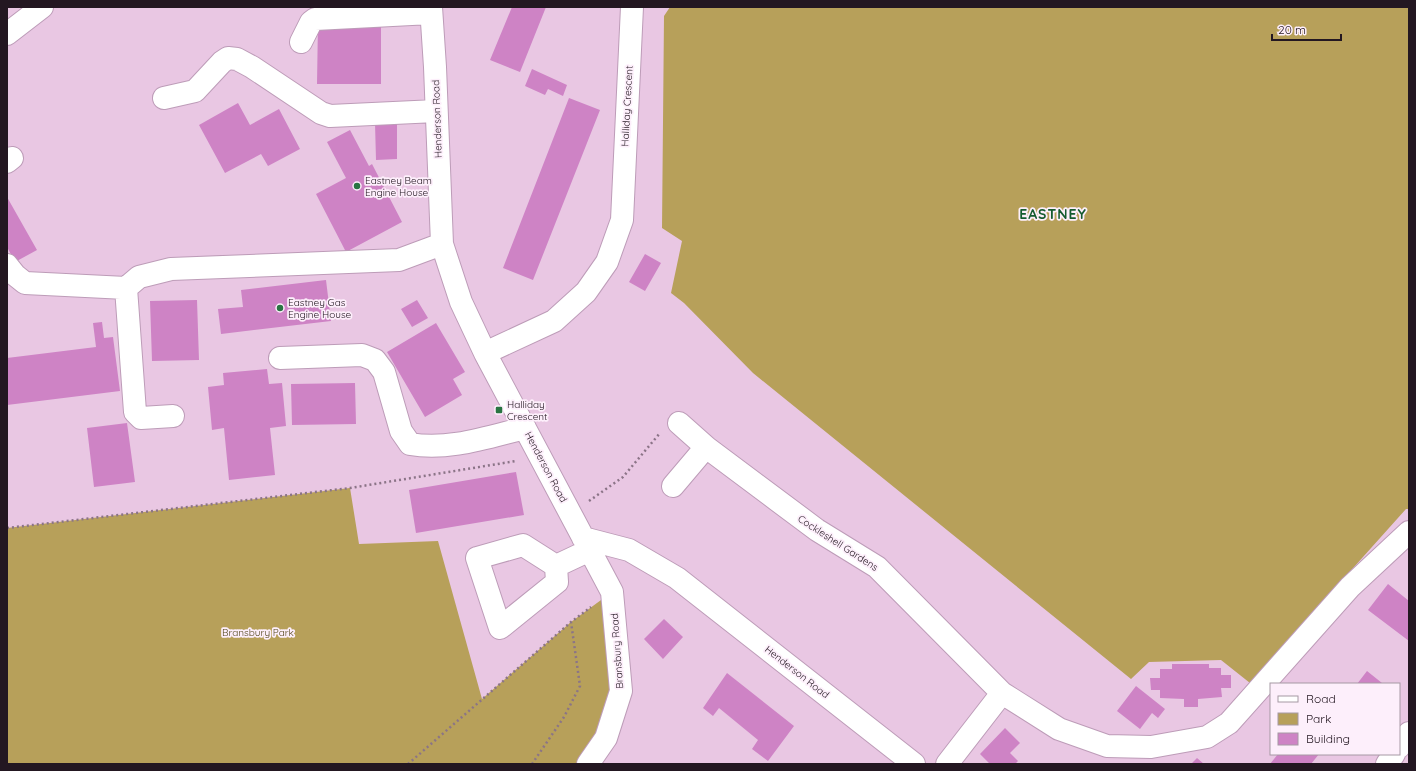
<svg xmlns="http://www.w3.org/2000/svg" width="1416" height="771" font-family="Quicksand,sans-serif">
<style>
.green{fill:#b7a05a}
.building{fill:#ce83c5}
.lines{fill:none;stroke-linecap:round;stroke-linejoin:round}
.minor-casing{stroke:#bd9cb8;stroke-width:24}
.path{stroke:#8b7487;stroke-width:2.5;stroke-dasharray:2 3;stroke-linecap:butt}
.minor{stroke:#fff;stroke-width:22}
.poi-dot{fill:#297442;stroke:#fdeffb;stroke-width:1.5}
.labels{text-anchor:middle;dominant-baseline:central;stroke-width:3.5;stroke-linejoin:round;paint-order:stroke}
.street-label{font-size:10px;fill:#231721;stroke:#fdeffb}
.poi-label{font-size:10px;fill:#231721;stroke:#fdeffb;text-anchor:start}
.park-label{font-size:10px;fill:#55481d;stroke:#fdeffb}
.district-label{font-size:14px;font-weight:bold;letter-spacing:1px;fill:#155c30;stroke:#fdeffb}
</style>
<rect width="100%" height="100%" fill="#e9c7e3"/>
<path class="green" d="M670 7H1409V509H1406L1250 683 1221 660 1149 662 1131 679 753 373 684 303 671 293 682 241 662 228 664 16Z
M350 488 359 544 438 541 482 699 571 622 612 592 621 691 588 764H7V528Z"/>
<path class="building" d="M512 7H546L520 72 490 60Z
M318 22H381V84H317Z
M532 69 567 85 563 96 548 89 545 95 525 86Z
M569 98 600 110 533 280 503 268Z
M238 103 250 125 279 109 300 149 268 166 261 154 225 173 199 125Z
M397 122V159L376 160 375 123Z
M350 130 369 166 372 164 402 222 346 252 316 194 346 178 327 142Z
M7 197 37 250 15 262 7 247Z
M645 254 661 263 645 291 629 282Z
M326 280 331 321 221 334 218 309 243 307 241 290Z
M197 300 199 360 152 361 150 301Z
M417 300 428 318 412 327 401 309Z
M102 322 104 338 113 337 120 391 7 405V358L96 347 93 323Z
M436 323 465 372 453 379 462 395 425 417 387 352Z
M267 369 269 384 282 383 286 426 270 428 275 475 229 480 224 428 212 430 208 387 224 385 223 373Z
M355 383 356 424 292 425 291 384Z
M127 423 135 482 94 487 87 428Z
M516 472 524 515 416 533 409 490Z
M1388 584 1409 601V641L1368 610Z
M664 619 683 637 663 659 644 639Z
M1172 664H1209V668H1221V675H1231V688H1221L1222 697 1198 699V707H1184V699L1160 698V690H1151L1150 678H1160V669H1172Z
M1367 671 1382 683 1381 684H1357Z
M727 673 794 726 768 761 752 749 758 740 719 708 713 716 703 708Z
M1136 686 1165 709 1158 718 1152 713 1140 729 1117 711Z
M1005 728 1020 743 1010 753 1018 761 1015 764H990L980 754Z
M1278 754H1319L1311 764H1270Z
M1197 758 1204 764H1191Z"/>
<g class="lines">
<g class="minor-casing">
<path id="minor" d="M431 7 435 67 442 244 461 302 485 353 612 592 621 691 606 738 588 764
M7 34 42 7
M301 42 311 22 315 19 431 13
M164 98 195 91 222 62 228 58 237 59 252 67 321 113 330 116 436 111
M7 162 12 158
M7 265 15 275 25 283 126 288 139 277 171 269 399 260 442 244
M126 288 135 412 141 418 173 416
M485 353 554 321 586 292 607 262 622 220 632 7
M280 358 362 355 375 360 384 372 401 431 410 444C448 451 488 437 525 428
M679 423 706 447 817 530 877 567 1002 693 1059 729 1107 746 1151 747 1207 737 1229 723 1350 587 1409 532
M673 486 706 447
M583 538 629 550 677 578 914 764
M523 545 556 566 557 582 500 628 477 558Z
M556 566 590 550
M1399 747 1409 733
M947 764 1002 693
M1387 764 1394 754"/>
</g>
<path class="path" d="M589 501 623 477 660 433
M7 528 350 488 516 461
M408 764 571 622 591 607
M532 764 564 717 580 686 571 622"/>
<use href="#minor" class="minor"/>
</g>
<g class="poi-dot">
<circle cx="357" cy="186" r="4"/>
<circle cx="280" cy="308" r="4"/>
<rect x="495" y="406" width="8" height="8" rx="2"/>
</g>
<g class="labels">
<g class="street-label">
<text transform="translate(627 106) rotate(-87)">Halliday Crescent</text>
<text transform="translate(437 119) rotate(-92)">Henderson Road</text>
<text transform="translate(546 467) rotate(62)">Henderson Road</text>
<text transform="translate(838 543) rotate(33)">Cockleshell Gardens</text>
<text transform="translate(617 651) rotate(-94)">Bransbury Road</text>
<text transform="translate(797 672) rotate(38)">Henderson Road</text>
</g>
<g class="poi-label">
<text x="365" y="180">Eastney Beam<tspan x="365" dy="12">Engine House</tspan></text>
<text x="288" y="302">Eastney Gas<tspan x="288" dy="12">Engine House</tspan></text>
<text x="507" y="404">Halliday<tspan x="507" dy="12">Crescent</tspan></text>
</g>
<g class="park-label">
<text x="258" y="632">Bransbury Park</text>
</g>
<g class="district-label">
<text x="1053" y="214">EASTNEY</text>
</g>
</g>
<rect width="1416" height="771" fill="none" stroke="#231721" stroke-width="16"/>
<rect x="1270" y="683" width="130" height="72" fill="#fdeffb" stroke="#a699a4"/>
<rect x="1278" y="696" width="20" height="6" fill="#ffffff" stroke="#a699a4"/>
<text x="1306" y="703" font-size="12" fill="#231721">Road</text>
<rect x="1278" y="713" width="20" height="12" fill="#b7a05a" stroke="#a699a4"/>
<text x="1306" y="723" font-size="12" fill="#231721">Park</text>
<rect x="1278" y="733" width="20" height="12" fill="#ce83c5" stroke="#a699a4"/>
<text x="1306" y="743" font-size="12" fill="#231721">Building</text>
<path d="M1272 34v6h69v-6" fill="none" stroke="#231721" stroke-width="2"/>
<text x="1278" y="34" font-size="12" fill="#231721" stroke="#fdeffb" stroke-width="3" paint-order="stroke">20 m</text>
</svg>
